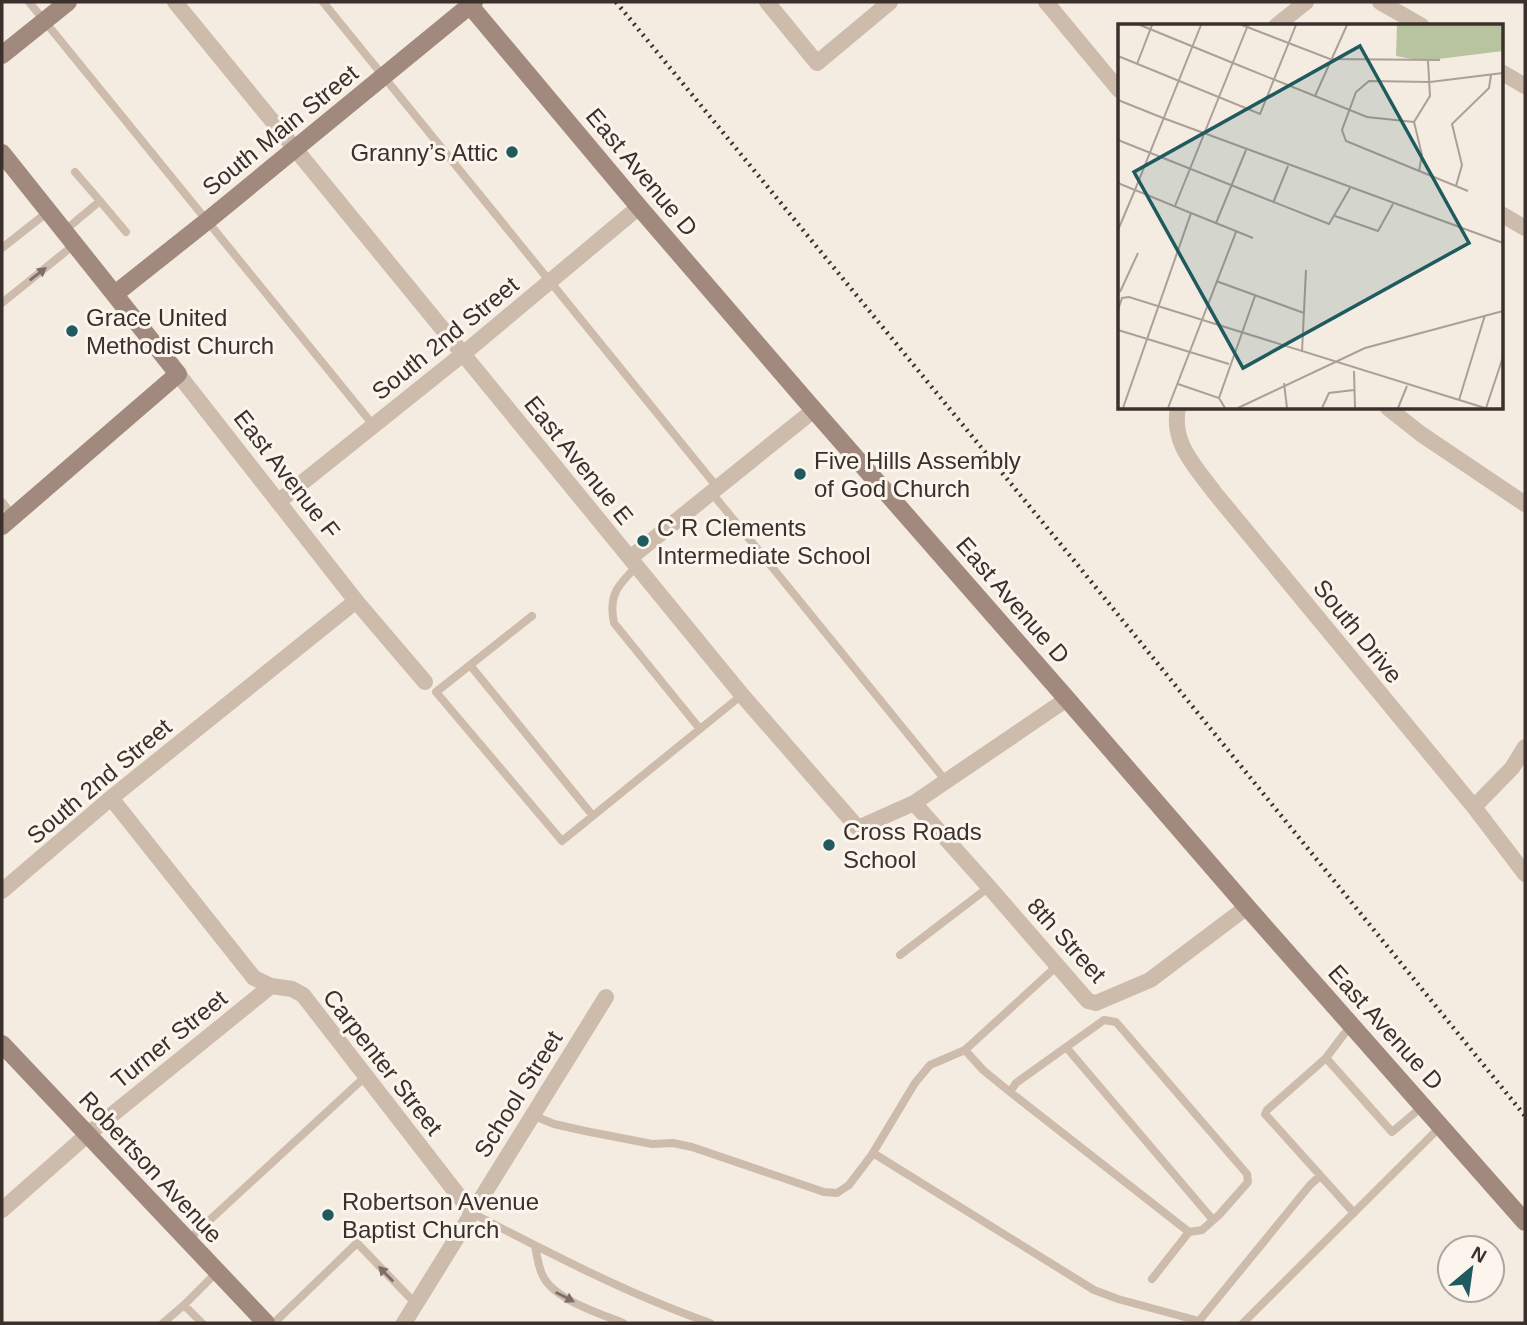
<svg xmlns="http://www.w3.org/2000/svg" width="1527" height="1325" font-family="Helvetica,sans-serif">
<style>
.lines{fill:none;stroke-linecap:round;stroke-linejoin:round}
.lane{stroke:#cdbbac;stroke-width:8}
.street{stroke:#cdbbac;stroke-width:16}
.secondary{stroke:#a18a7d;stroke-width:18}
.rail{stroke:#3b302b;stroke-width:4.5;stroke-dasharray:2 5;stroke-linecap:butt}
.oneway{fill:#7d6f65}
.poi-dot{fill:#1f5a5e;stroke:#fbf5ee;stroke-width:2.5}
.labels{text-anchor:middle;dominant-baseline:central;stroke-width:6;stroke-linejoin:round;paint-order:stroke}
.street-label{font-size:24px;fill:#3b302b;stroke:#fbf5ee}
.poi-label{font-size:24px;fill:#3b302b;stroke:#fbf5ee;text-anchor:start}
.inset-road{fill:none;stroke:#aaa098;stroke-width:2}
.view{fill:#1f5a5e;fill-opacity:0.15;stroke:#1f5a5e;stroke-width:3.5}
.inset-edge{fill:none;stroke:#3b302b;stroke-width:3.5}
</style>
<rect width="100%" height="100%" fill="#f4ebe1"/>
<g class="lines">
<path class="lane" d="M29 2 374 426
M323 2 717 487
M75 172 100 201
M64 231 100 201 126 232
M2 248 49 211
M2 303 75 244
M711 492 946 781
M2 502 13 516
M637 566C618 585 608 595 614 623L700 729 742 695
M532 616 436 692 562 841 700 729
M470 665 593 816
M900 955 989 887
M1352 1026 1344 1034 1326 1058 1267 1110 1265 1114 1354 1213
M1066 1047 1213 1220
M965 1050 983 1070 1010 1092 1189 1232 1202 1230 1219 1215 1248 1182 1247 1174 1116 1022 1104 1020 1016 1083 1010 1092
M1326 1058 1392 1132 1423 1106
M532 1115 554 1124 585 1131 652 1144 673 1143 692 1147 824 1192 837 1193 849 1185 871 1156 915 1083 930 1065 965 1050 1058 965
M873 1153 1094 1290 1118 1299 1199 1321
M472 1213C549 1253 628 1294 710 1323
M188 1240 366 1076
M535 1246C537 1255 538 1265 542 1274 552 1299 599 1313 623 1323
M1152 1279 1189 1232
M163 1323 184 1305
M202 1323 184 1305 217 1272
M274 1323 357 1243 416 1304
M1201 1323 1199 1321 1310 1185 1320 1176
M1243 1323 1441 1126"/>
<path class="street" d="M175 2 742 695 858 828 914 803 1067 699
M767 2 817 63 890 2
M1046 2 1119 90
M1380 2 1422 26
M1276 26 1306 2
M1501 72 1525 86
M1501 214 1525 228
M178 374 356 601 425 682
M1178 408C1171 443 1195 466 1214 492L1474 807 1525 874
M1388 408 1421 434 1525 504
M278 502 463 354 639 207
M630 558 814 410
M111 798 254 978 271 986 292 989 303 995 472 1213
M914 803 989 887 1088 1001 1096 1003 1150 980 1247 907
M1474 807 1512 768 1525 747
M2 891 111 798 356 601
M2 1210 87 1135 271 986
M404 1323 606 997"/>
<path class="secondary" d="M467 2 639 207 814 410 1067 699 1247 907 1525 1222
M2 55 68 2
M2 153 178 374 2 526
M115 294 207 221 474 2
M2 1044 266 1323"/>
<path class="rail" d="M616 2 1076 563 1525 1116"/>
</g>
<defs><path id="oneway-solid" d="M-6-.8H1V-3.2L6.5 0L1 3.2V.8H-6Z" transform="scale(1.75)"/></defs>
<g class="oneway">
<use href="#oneway-solid" transform="translate(38 274) rotate(-38)"/>
<use href="#oneway-solid" transform="translate(386 1274) rotate(-134)"/>
<use href="#oneway-solid" transform="translate(565 1297) rotate(27)"/>
</g>
<g class="poi-dot">
<circle cx="512" cy="152" r="7"/>
<circle cx="72" cy="331" r="7"/>
<circle cx="800" cy="474" r="7"/>
<circle cx="643" cy="541" r="7"/>
<circle cx="829" cy="845" r="7"/>
<circle cx="328" cy="1215" r="7"/>
</g>
<g class="labels">
<g class="street-label">
<text transform="translate(280 130) rotate(-39)">South Main Street</text>
<text transform="translate(642 172) rotate(50)">East Avenue D</text>
<text transform="translate(445 338) rotate(-39)">South 2nd Street</text>
<text transform="translate(579 460) rotate(51)">East Avenue E</text>
<text transform="translate(287 474) rotate(52)">East Avenue F</text>
<text transform="translate(1013 600) rotate(49)">East Avenue D</text>
<text transform="translate(1358 631) rotate(51)">South Drive</text>
<text transform="translate(99 781) rotate(-40)">South 2nd Street</text>
<text transform="translate(1067 940) rotate(48)">8th Street</text>
<text transform="translate(1386 1027) rotate(48)">East Avenue D</text>
<text transform="translate(169 1039) rotate(-39)">Turner Street</text>
<text transform="translate(383 1062) rotate(52)">Carpenter Street</text>
<text transform="translate(518 1094) rotate(-58)">School Street</text>
<text transform="translate(151 1167) rotate(47)">Robertson Avenue</text>
</g>
<g class="poi-label">
<text x="498" y="152" text-anchor="end">Granny’s Attic</text>
<text x="86" y="317">Grace United<tspan x="86" dy="28">Methodist Church</tspan></text>
<text x="814" y="460">Five Hills Assembly<tspan x="814" dy="28">of God Church</tspan></text>
<text x="657" y="527">C R Clements<tspan x="657" dy="28">Intermediate School</tspan></text>
<text x="843" y="831">Cross Roads<tspan x="843" dy="28">School</tspan></text>
<text x="342" y="1201">Robertson Avenue<tspan x="342" dy="28">Baptist Church</tspan></text>
</g>
</g>
<g transform="translate(1118 24)">
<rect width="385" height="385" fill="#f4ebe1"/>
<path d="M279 1H385V27L304 37 278 32Z" fill="#b8c4a0"/>
<path class="inset-road" d="M22 1 115 39M124 1 212 35 322 36M0 32 142 90 178 1M115 39 249 93 296 98M19 40 34 1M197 72 229 1M0 76 45 94M45 94 385 219M0 116 211 200 232 164M301 147 304 131 296 98 312 72 310 37M0 159 17 166 0 206M338 162 344 141 334 100 371 64 373 51M350 167 228 117 224 106 238 68 251 57 312 58 385 49M155 179 170 142M57 182 130 1M73 189 135 214M217 192 260 207 275 180M98 199 128 126M98 257 186 289M2 268 20 229M0 286 4 274 11 273 367 384M0 306 111 340M184 328 188 246M236 347 237 384M166 359 169 384M60 360 101 374 107 384M101 374 137 272M341 376 367 291M5 384 73 189 17 166 83 1M50 384 118 208M120 384 247 324 385 287M204 384 211 369 236 366M280 384 289 362M368 384 385 333"/>
<path class="view" d="M242 22 351 219 125 344 16 148Z"/>
<rect width="385" height="385" class="inset-edge"/>
</g>
<rect width="1527" height="1325" fill="none" stroke="#3b302b" stroke-width="7"/>
<g transform="translate(1471 1269) rotate(29)"><circle r="33" fill="#fbf5ee" stroke="#aea6a0" stroke-width="2"/>
<path d="M0-5L12 26L0 18L-12 26Z" fill="#1f5a5e"/>
<text y="-10" font-size="19" font-weight="bold" text-anchor="middle" fill="#3b302b">N</text>
</g>
</svg>
